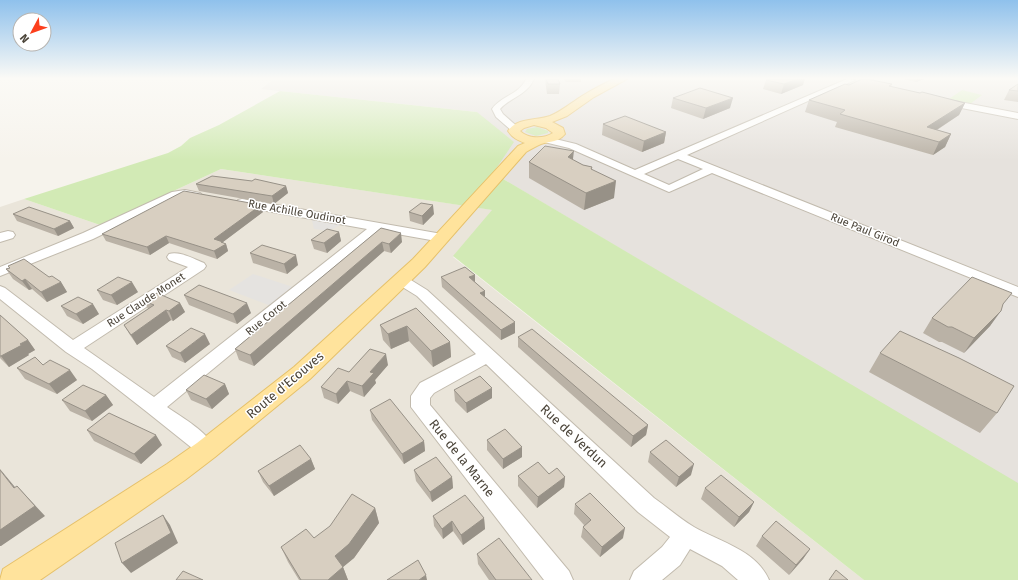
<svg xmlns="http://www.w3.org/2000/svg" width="1018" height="580" font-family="'Fira Sans',sans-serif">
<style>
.residential{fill:#eae5da}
.industrial{fill:#e6e2dd}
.green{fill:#d2eab5}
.parking{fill:#e5e3e0}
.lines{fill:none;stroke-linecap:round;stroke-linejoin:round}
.minor-casing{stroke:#c2bbae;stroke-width:2}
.major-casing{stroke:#e6c16a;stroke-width:2}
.minor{fill:#fff;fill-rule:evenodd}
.major{fill:#ffe39c;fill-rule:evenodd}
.wall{fill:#bab2a6}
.shaded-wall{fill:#979187}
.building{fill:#d8cfc1;stroke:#979187}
.labels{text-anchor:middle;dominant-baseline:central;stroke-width:3;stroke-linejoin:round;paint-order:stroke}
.street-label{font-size:11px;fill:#4b4439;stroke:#fff}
.near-street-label{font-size:13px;fill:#4b4439;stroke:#fff}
</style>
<rect width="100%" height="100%" fill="#f6f3ec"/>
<path class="residential" d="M221 169 493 210 453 257 864 580H0V207L24 199 100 225Z"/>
<path class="industrial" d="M274 79H1018V485L493 173 477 112 261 89Z"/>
<path class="green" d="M962 90 982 95 970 104 949 99Z
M280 91 477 112 514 142 493 173 1018 483V580H864L453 256 492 210 221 169 100 225 24 199 168 153 181 146 190 138 219 125Z
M537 127 548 131V133L536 136 525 132 527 129Z"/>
<path class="parking" d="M312 220 340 225 329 231 314 229Z
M253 274 296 288 271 306 229 290Z"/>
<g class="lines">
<g class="minor-casing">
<path id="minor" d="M526 79H534C527 95 511 97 500 109L503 114 520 129 515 132 512 131 496 117 492 109C501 96 520 94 526 79Z
M847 79 855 80 687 155 1018 287V297L712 173 669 192 569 148 544 142 542 140 547 137 576 144 635 170ZM678 159 703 169 669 185 644 174Z
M944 99 1018 113V119L941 104 940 102Z
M185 190 200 193 202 195 200 197H179L93 239 0 276V267L83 233 172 192Z
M242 199 442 234 447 235 449 238 447 241 442 242 380 231 167 407C184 419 207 431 216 450L213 456 206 459 199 456 192 448 147 412 92 369 66 352 0 299V286L5 288 73 340 188 267 169 260 167 257 169 254C180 251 194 259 204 263L206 266 204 269 84 348 154 397 367 229 238 206 236 203 238 200Z
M8 231 13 232 15 235 13 238 0 242V233Z
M401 276 406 277 427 290 654 498C667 507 680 519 694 527 720 542 756 550 769 580H738L722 566 690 549 680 565 662 580H630L634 571 662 547 670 537 638 512 486 364 434 393 430 398V405L569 571 573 580H544L411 407V396L420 383 476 354 417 296 396 283 394 280 396 277Z"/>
</g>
<g class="major-casing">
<path id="major" d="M614 79H627L594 97 567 116 552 122 563 128 565 134C559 142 550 141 541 144 536 146 531 149 526 152L425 267 310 379 215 457 185 480 40 580H0L3 569 167 464 197 443 294 367 413 259 518 146 525 143C517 140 513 138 508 131 518 117 536 121 550 116 562 111 571 103 582 96 592 90 603 84 614 79ZM534 125 546 128 553 133C544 139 528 139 520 131L524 128Z"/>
</g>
<use href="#minor" class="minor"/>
<use href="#major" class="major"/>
</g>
<path class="wall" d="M545 79H558L560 84 559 94H547Z
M564 79H581V82H566Z
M904 79H924L916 82Z
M766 80 803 85 781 94 763 89Z
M892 84 891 87 920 93 965 103 959 115 937 130 951 134 945 147 933 155 835 127 837 122 805 112 809 100Z
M1018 84V102L1004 100 1009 90Z
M673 98 730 108 703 119 671 108Z
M603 124 666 132 664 143 642 152 602 135Z
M573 160 583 165 592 167V169L614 198 584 210 529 178V162Z
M196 184 286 186 288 193 274 204 199 191Z
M261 205 263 212 223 242V243L226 244 228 251 217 259 169 243 150 255 106 241 102 234Z
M409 212 434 214 423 225 410 221Z
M13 214 70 221 74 228 58 236 17 221Z
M381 228 402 242 391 253 384 251 254 366 239 360 235 349Z
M339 232 341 241 327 253 314 249 311 240Z
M250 253 298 265 287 274 253 263Z
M8 266 49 277 61 282 67 292 47 302 32 289 29 290 13 279 6 269 9 268Z
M475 275V282L485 291V297L515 333 501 340 442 287 441 277Z
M97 290 138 292 117 305 103 300Z
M184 295 251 313 237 324 189 305Z
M144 301 180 303 185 312 173 321 171 320 137 345 130 335 124 325 148 309Z
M61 306 99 314 83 324 67 316Z
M1002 307 990 326 964 353 942 342H939L923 333 932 318Z
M416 308 450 342 451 357 433 367 409 341 391 349 383 340 380 325Z
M0 315 28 340 35 350 28 354 29 355 9 367 0 358Z
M518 337 648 425 646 435 631 447 518 347Z
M210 344 185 363 172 357 166 346Z
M880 353 997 413 980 433 869 372Z
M43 365 77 380 57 394 25 379 17 368Z
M388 365 375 380 376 383 364 397 350 391 338 404 324 398 321 387 349 372Z
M225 384 229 394 212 409 191 400 186 390Z
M454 390 492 398 467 413 455 401Z
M106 395 113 405 92 421 70 411 62 400Z
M370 410 424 441 425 451 404 464 372 420Z
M87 430 162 445 141 464 94 441Z
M487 440 522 457 503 469 487 450Z
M650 452 691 475 676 487 648 462Z
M311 459 315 469 274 496 263 482 258 471Z
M414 470 452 477 453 488 432 502 416 481Z
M549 474 565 477 564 487 537 508 518 486V476Z
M705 488 754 502 749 512 734 527 701 499Z
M575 504 623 538 600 557 581 537 583 527 584 525 574 514Z
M375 508 379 523 354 558 343 567 348 580H299L288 562 281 547 314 538Z
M433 516 484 518 485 529 463 545 453 531 443 539 434 526Z
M762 536 810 549 803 559 789 575 756 546Z
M477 554 532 580H489L478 564Z"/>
<path class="shaded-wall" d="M797 79H805L803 85 781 94 784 84Z
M917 79H924L916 82Z
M733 98 730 108 703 119 706 108Z
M965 103 959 115 924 138 927 127Z
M666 132 664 143 642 152 644 141Z
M951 134 945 147 933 155 939 142Z
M574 151 572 166 568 157Z
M616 181 614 198 584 210 586 193Z
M286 186 288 193 274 204 272 196Z
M261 205 263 212 223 242 224 245 226 244 228 251 217 259 214 251V239Z
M433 205 434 214 423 225 422 216Z
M70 221 74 228 58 236 54 229Z
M339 232 341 241 327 253 324 243Z
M401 233 402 242 391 253 389 244Z
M166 236 169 243 150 255 147 247Z
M382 242 384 251 254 366 250 355Z
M296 255 298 265 287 274 284 264Z
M475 275V284L469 277Z
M25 279 32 289 29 290 22 281Z
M61 282 67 292 47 302 41 292Z
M132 282 138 292 117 305 111 295Z
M485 291V301L480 293Z
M180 303 185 312 173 321 169 311Z
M247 303 251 313 237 324 233 314Z
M93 304 99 314 83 324 76 314Z
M166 310 171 320 137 345 131 335Z
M1001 311 990 326 964 353 974 338Z
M515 322V333L501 340V330Z
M407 326 409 341 391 349 388 334Z
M205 334 210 344 185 363 180 353Z
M28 340 35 350 28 354 29 355 9 367 1 356 20 344Z
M450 342 451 357 433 367 431 351Z
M386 354 388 365 375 380 376 383 364 397 362 386 370 372Z
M70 370 77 380 57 394 49 384Z
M347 381 350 391 338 404 336 394Z
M225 384 229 394 212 409 206 399Z
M492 388V398L467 413 466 403Z
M106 395 113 405 92 421 85 411Z
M648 425 646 435 631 447 633 436Z
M156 435 162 445 141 464 134 454Z
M424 441 425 451 404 464 402 454Z
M522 447V457L503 469V459Z
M311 459 315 469 274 496 269 486Z
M694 464 691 475 676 487 679 477Z
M0 469 24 498 14 488 0 470Z
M452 477 453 488 432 502 430 492Z
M565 477 564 487 537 508 538 497Z
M17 486 45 516 1 546H0V530Z
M754 502 749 512 734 527 739 517Z
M375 508 379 523 354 558 343 567 348 580H328L335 556Z
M163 515 170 525 178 543 131 573 122 563Z
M484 518 485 529 463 545 461 535Z
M452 521 453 531 443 539 442 529Z
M625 528 623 538 600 557 602 547Z
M810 549 803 559 789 575 796 565Z
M426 575 427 580H419Z"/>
<path class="building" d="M546 79H558L560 84H548Z
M768 79H797L784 84 766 80Z
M862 79H866L892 84 889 86 920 93 922 92 965 103 927 127 951 134 939 142 840 114 845 110 809 100 845 84 849 85Z
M1018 84V91L1009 90Z
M700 88 733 98 706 108 673 98Z
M625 116 666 132 644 141 603 124Z
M545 146 574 151 568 157 583 165 592 167 591 169 616 181 586 193 529 162Z
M212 176 252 181 255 179 286 186 272 196 196 184Z
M184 191 261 205 214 239 223 242H221L226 244 214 251 166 236 147 247 102 234Z
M421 203 433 205 422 216 409 212Z
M29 207 70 221 54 229 13 214Z
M381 228 401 233 389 244 382 242 250 355 235 349Z
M327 229 339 232 324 243 311 240Z
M262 245 296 255 284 264 250 253Z
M24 259 49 277 52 276 61 282 41 292 25 279 22 281 6 269 10 268 8 266Z
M465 267 475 275 469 277 485 291 480 293 515 322 501 330 441 277Z
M118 277 132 282 111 295 97 290Z
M972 277 1012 293 1003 304 1001 311 974 338 952 327H948L932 318Z
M199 285 247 303 233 314 184 295Z
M157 293 180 303 169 311 166 310 131 335 124 325 154 305 144 301Z
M78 297 93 304 76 314 61 306Z
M416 308 450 342 431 351 407 326 388 334 380 325Z
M0 315 28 340 20 344 22 345 1 356H0Z
M191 328 205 334 180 353 166 346Z
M532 329 648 425 633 436 518 337Z
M900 331 959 358 1014 386 997 413 880 353Z
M370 349 386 354 370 372 374 373 362 386 347 381 336 394 321 387 338 368 349 372Z
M35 357 43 365 50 360 70 370 49 384 17 368Z
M204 375 225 384 206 399 186 390Z
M480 376 492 388 466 403 454 390Z
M83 385 106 395 85 411 62 400Z
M390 399 424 441 402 454 370 410Z
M109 413 156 435 134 454 87 430Z
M505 429 522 447 503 459 487 440Z
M666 440 694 464 679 477 650 452Z
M300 445 311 459 269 486 258 471Z
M436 457 452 477 430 492 414 470Z
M538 462 549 474 557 468 565 477 538 497 518 476Z
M0 470 14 488 17 486 35 506 0 530Z
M721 475 754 502 739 517 705 488Z
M590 493 625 528 602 547 583 527 591 520 575 504Z
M352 494 375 508 349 544 335 556 343 567 328 580H301L281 547 306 529 314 538 330 526Z
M465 495 484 518 461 535 452 521 442 529 433 516Z
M163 515 171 533 122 563 115 543Z
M776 521 810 549 796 565 762 536Z
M499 538 532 580H496L477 554Z
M418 560 426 575 419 580H387Z
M836 570 848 580H829Z
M183 571 203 580H176Z"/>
<linearGradient id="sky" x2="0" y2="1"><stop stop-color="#8fc1ec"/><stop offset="0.49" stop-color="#fbfaf6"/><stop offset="1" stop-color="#fbfaf6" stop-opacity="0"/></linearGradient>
<rect width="1018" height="160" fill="url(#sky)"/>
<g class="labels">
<g class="street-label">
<text transform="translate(297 212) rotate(10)">Rue Achille Oudinot</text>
<text transform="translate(865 230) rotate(22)">Rue Paul Girod</text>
<text transform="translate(146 300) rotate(-33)">Rue Claude Monet</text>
<text transform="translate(266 318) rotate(-39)">Rue Corot</text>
</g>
<g class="near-street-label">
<text transform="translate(285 385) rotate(-40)">Route d'Ecouves</text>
<text transform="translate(574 436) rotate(43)">Rue de Verdun</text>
<text transform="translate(462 458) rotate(51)">Rue de la Marne</text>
</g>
</g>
<g transform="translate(32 32) rotate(229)"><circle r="19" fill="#ffffff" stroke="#b7b4b0"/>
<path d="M0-3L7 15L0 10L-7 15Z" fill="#fc3f1d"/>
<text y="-6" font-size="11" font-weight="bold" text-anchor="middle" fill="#4b4439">N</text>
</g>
</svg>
